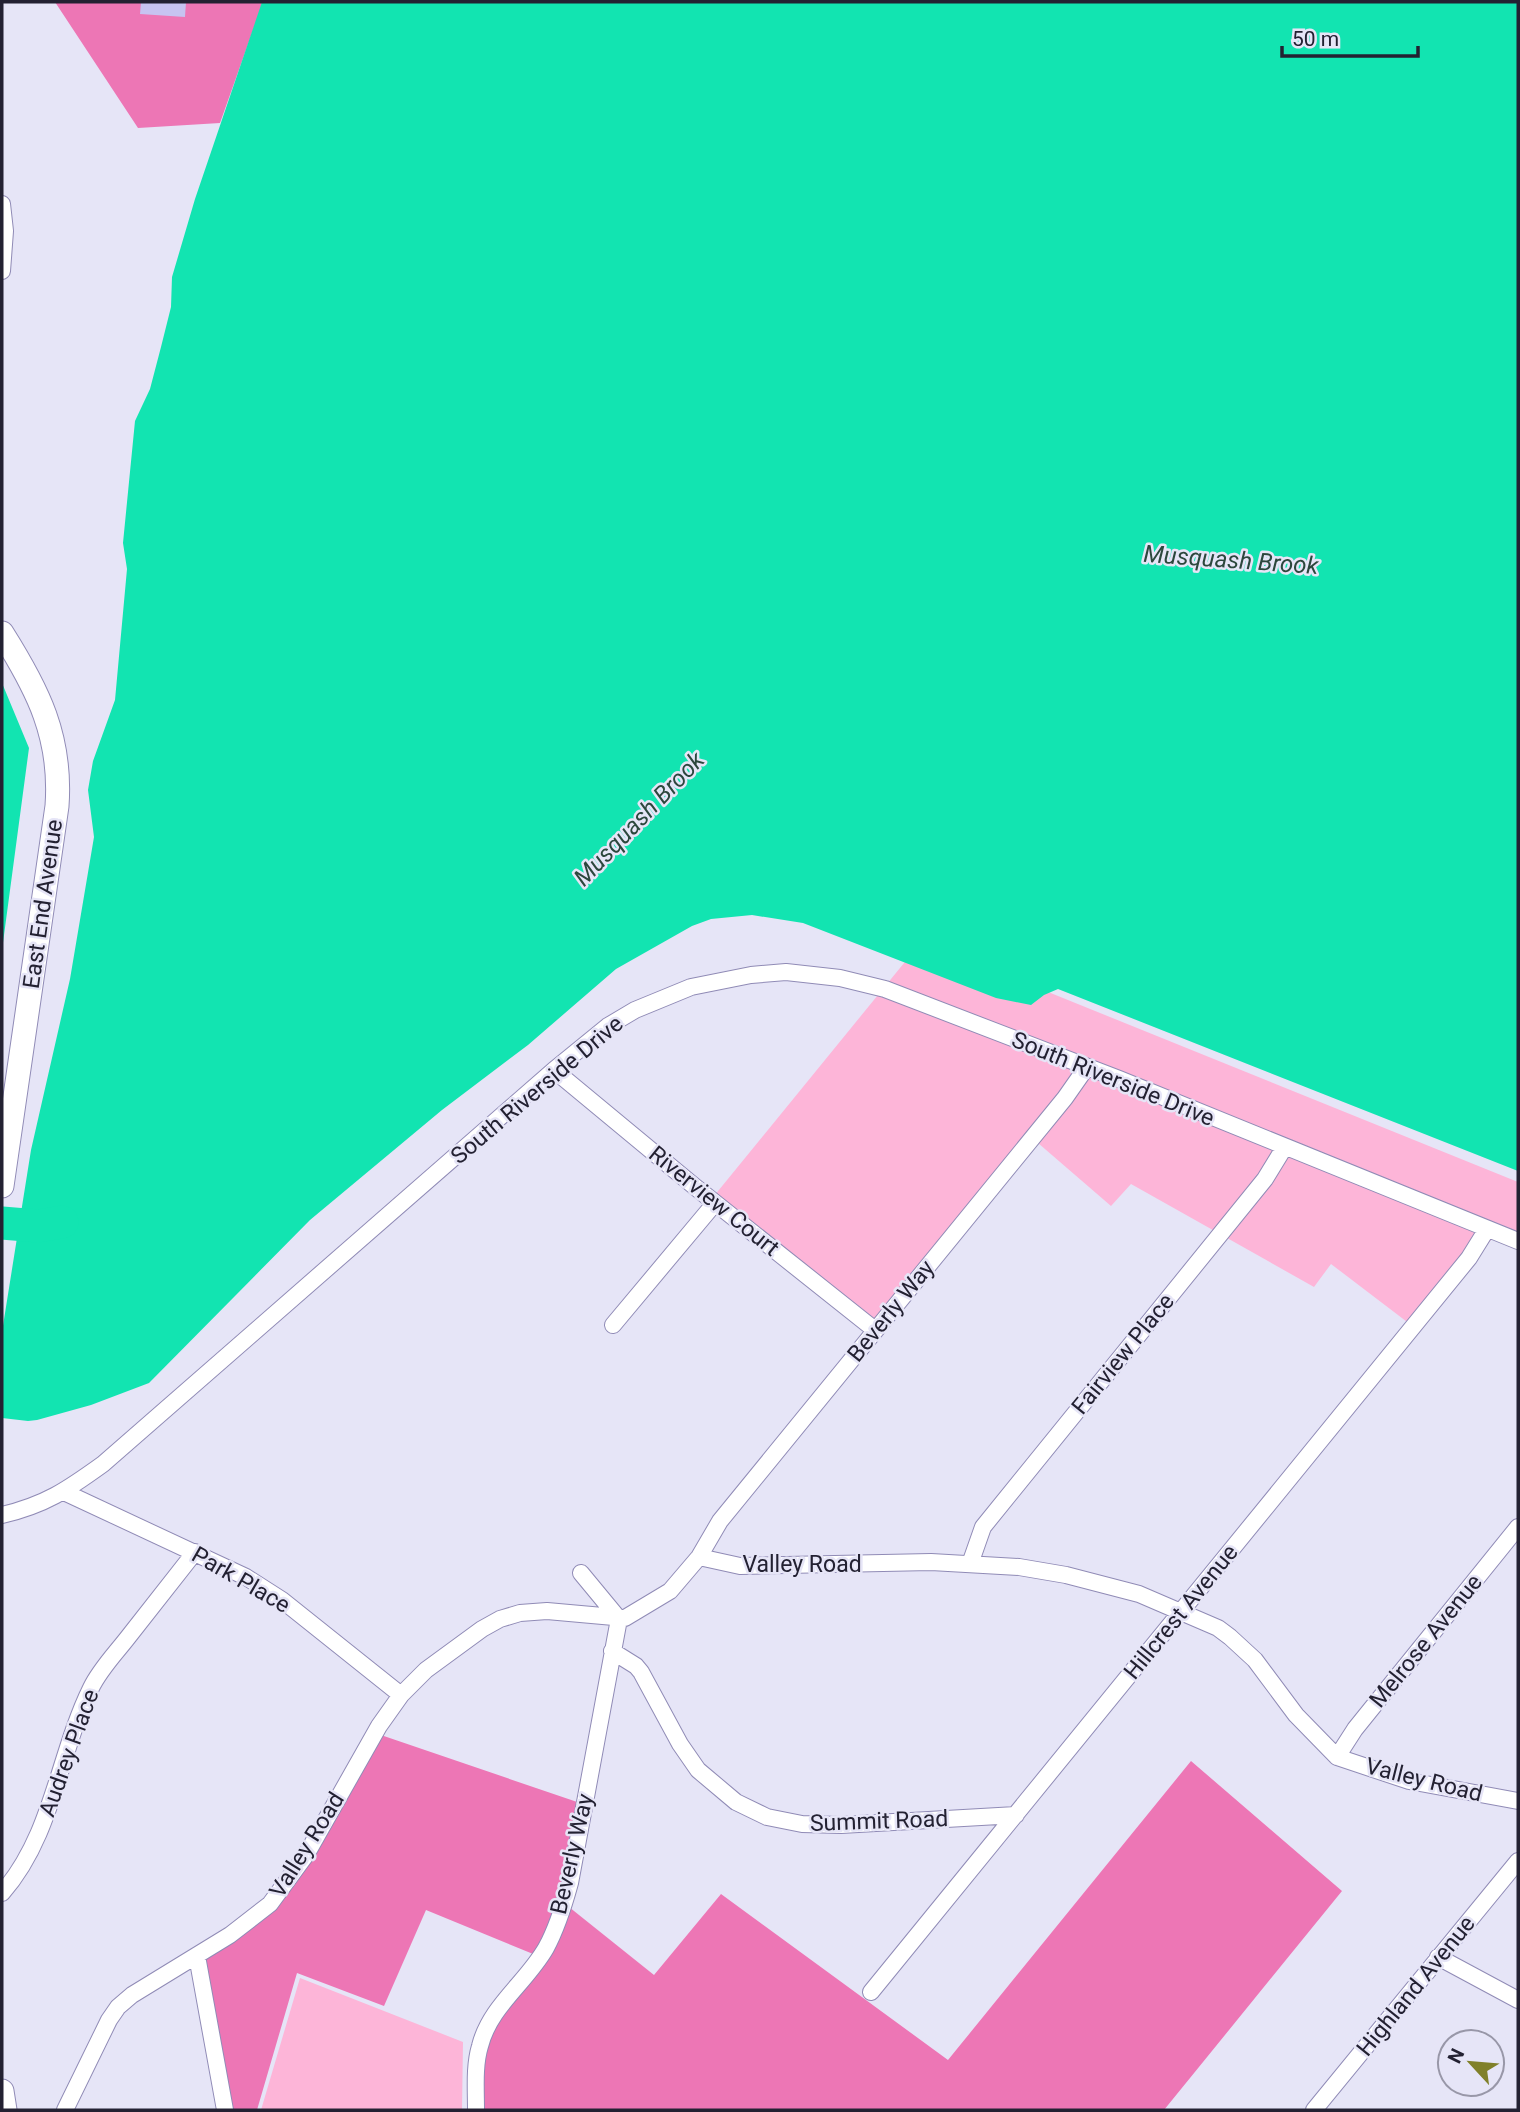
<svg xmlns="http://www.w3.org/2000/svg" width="1520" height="2112" font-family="Roboto,sans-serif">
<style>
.green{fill:#fdb5d8}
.forest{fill:#ed76b5}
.water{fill:#12e4b1}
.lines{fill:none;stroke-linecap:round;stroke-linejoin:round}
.river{stroke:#12e4b1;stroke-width:33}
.building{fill:#c7c3f1}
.street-casing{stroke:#908bb6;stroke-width:18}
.secondary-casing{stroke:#908bb6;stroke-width:25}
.street{stroke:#fff;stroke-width:16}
.secondary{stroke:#fff;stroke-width:23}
.labels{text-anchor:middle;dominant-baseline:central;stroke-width:5;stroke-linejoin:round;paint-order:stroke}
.street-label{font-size:23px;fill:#232132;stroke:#e6e5f7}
.water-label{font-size:24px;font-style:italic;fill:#2c473d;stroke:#e6e5f7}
</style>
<rect width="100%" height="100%" fill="#e6e5f7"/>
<path class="green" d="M922 941 1518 1182V1238L1498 1231 1419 1331 1331 1264 1314 1287 1131 1184 1111 1206 1038 1143 884 1331 714 1196Z
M300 1978 463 2042 462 2110H261Z"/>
<path class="forest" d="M55 2H263L220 123 138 128Z
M375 1733 586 1805 564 1903 654 1975 721 1894 948 2060 1191 1761 1342 1891 1164 2110H479L481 2041 538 1956 426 1910 384 2006 297 1973 257 2110H226L197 1956 282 1892Z"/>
<path class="water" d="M262 2H1518V1171L1058 989 1044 995 1031 1005 996 998 803 923 752 915 711 919 692 926 616 969 528 1045 442 1110 310 1220 149 1383 91 1405 37 1420 28 1421 2 1418V1332L31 1150 70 979 94 837 88 790 93 761 115 700 127 569 123 543 135 421 150 389 161 347 171 307 172 277 195 199Z
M2 683 29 748 2 950Z"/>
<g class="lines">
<path class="river" d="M2 1223 38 1226 62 1222"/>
</g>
<path class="building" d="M141 2H186L185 17 140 14Z"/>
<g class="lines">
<g class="street-casing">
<path id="street" d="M2 204 5 231 2 271
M554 1070 694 1186 875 1330
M613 1325 715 1203
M64 1492 246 1577 282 1600 401 1695
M2 1515C45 1505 67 1490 103 1464L554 1070 608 1026 635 1010 691 987 751 975 786 972 840 978 885 989 1119 1079 1518 1241
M699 1557 740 1566 931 1562 1019 1567 1066 1575 1139 1594 1218 1628 1230 1637 1255 1660 1296 1715 1337 1757 1409 1781 1518 1801
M970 1564 983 1527 1265 1179 1284 1148
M612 1651 636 1666 641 1672 680 1744 698 1770 736 1802 767 1817 802 1824 841 1825 1016 1815
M1337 1757 1355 1729 1518 1527
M2 1893C53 1835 58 1755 91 1688 100 1669 116 1653 129 1636 151 1608 173 1580 195 1552
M197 1956 225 2110
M1438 1957 1518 2000
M871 1992 1469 1258 1487 1229
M65 2110 109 2020 118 2007 132 1995 230 1935 270 1904 306 1855 379 1726 401 1695 426 1670 482 1629 500 1619 520 1613 547 1611 625 1618 670 1591 699 1557 720 1521 1065 1098 1086 1068
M476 2110C476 2089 474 2066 480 2046 490 2006 526 1983 546 1948 557 1928 564 1905 570 1883L619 1619 581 1573
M1314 2110 1518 1861"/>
</g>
<g class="secondary-casing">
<path id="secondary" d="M2 633C38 690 62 737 57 806L2 1186
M2 2091 5 2110"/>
</g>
<use href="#street" class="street"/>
<use href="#secondary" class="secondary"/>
</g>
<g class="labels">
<g class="street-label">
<text transform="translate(43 904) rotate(-82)">East End Avenue</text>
<text transform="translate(1113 1079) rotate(22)">South Riverside Drive</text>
<text transform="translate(537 1090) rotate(-40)">South Riverside Drive</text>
<text transform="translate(714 1201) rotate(39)">Riverview Court</text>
<text transform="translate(891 1311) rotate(-51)">Beverly Way</text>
<text transform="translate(1123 1354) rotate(-51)">Fairview Place</text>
<text x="802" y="1564">Valley Road</text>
<text transform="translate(241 1580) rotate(30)">Park Place</text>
<text transform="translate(1181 1612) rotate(-51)">Hillcrest Avenue</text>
<text transform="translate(1426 1641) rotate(-51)">Melrose Avenue</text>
<text transform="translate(69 1753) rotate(-70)">Audrey Place</text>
<text transform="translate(1424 1780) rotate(14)">Valley Road</text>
<text transform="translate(879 1821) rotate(-2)">Summit Road</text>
<text transform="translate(307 1845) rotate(-58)">Valley Road</text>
<text transform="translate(572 1854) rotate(-77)">Beverly Way</text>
<text transform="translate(1416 1986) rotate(-51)">Highland Avenue</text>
</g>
<g class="water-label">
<text transform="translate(1231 560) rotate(4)">Musquash Brook</text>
<text transform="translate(639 819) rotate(-46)">Musquash Brook</text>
</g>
</g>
<rect width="1520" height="2112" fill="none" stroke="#232132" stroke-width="7"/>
<g transform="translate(1471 2063) rotate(296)"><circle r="33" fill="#e6e5f7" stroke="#9897a8" stroke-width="2"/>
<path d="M0-5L12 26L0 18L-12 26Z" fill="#808029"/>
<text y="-10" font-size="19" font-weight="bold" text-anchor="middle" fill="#232132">N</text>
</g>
<path d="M1282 46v10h136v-10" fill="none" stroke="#232132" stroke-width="3.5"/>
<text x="1292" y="46" font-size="21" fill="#232132" stroke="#e6e5f7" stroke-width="5" paint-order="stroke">50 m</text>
</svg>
